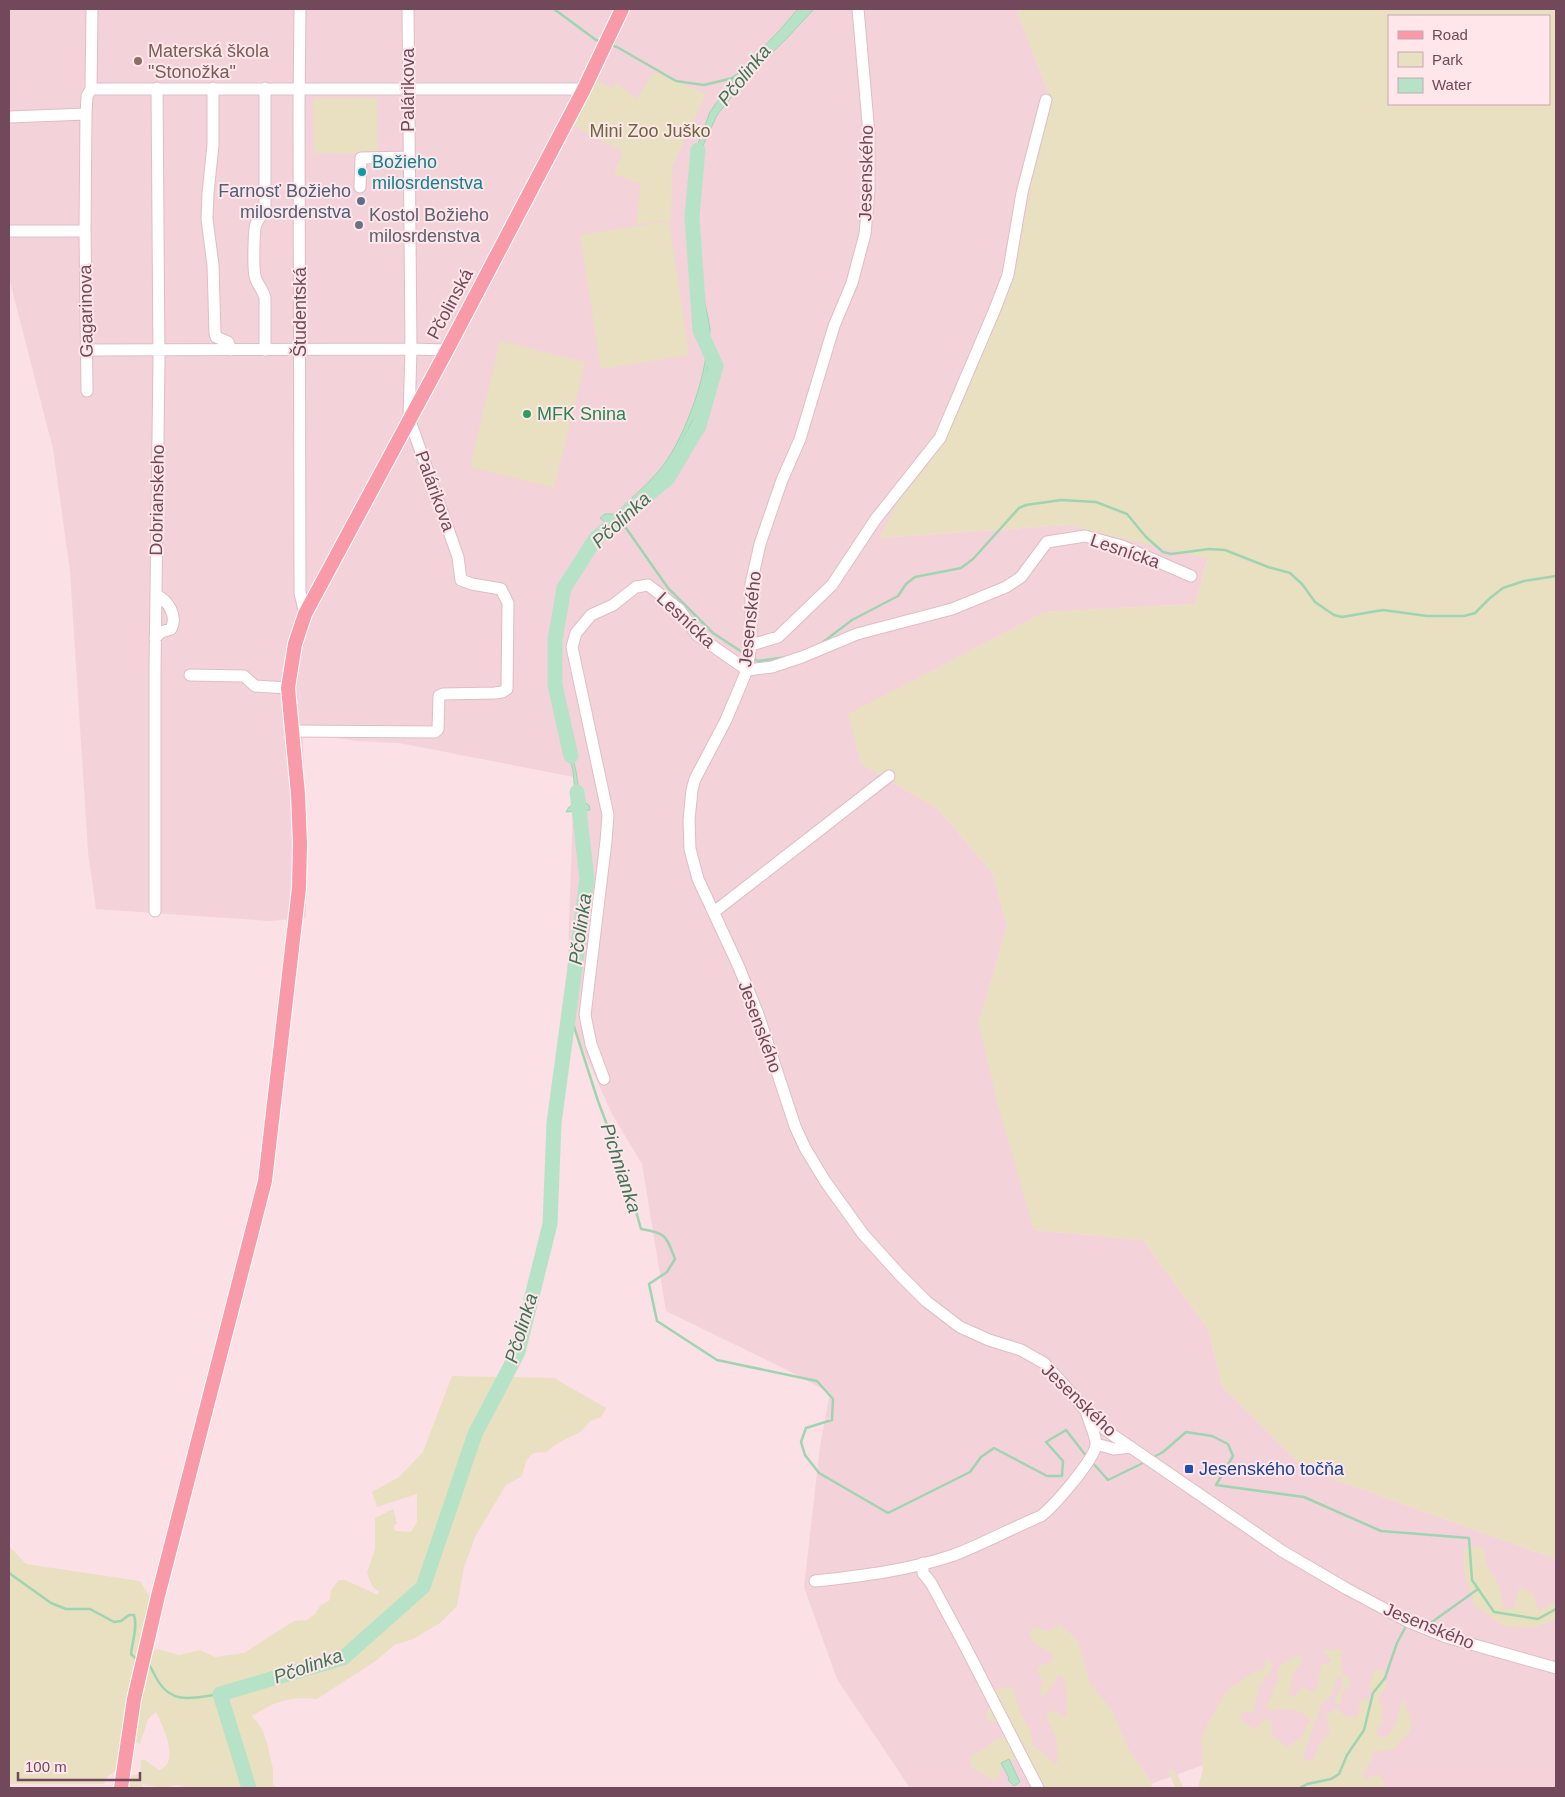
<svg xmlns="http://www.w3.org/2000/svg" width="1565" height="1797" font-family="Arial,sans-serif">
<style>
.residential{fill:#f4d2da}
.green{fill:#e8e0c0;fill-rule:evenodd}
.water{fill:#b6e3c7;stroke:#9dd5b2}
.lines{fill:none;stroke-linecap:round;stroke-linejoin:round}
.stream{stroke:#9dd5b2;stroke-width:2.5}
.river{stroke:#b6e3c7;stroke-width:15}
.minor-casing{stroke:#dfbdc7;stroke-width:13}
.major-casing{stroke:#fff;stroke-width:16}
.minor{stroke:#fff;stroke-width:11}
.major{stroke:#f89aa8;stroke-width:14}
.education-dot{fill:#8d6e63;stroke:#fee6ea;stroke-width:2}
.culture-dot{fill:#0f9aa8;stroke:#fee6ea;stroke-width:2}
.service-dot{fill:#5c6f8a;stroke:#fee6ea;stroke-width:2}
.worship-dot{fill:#6b7280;stroke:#fee6ea;stroke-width:2}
.leisure-dot{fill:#2e9e5b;stroke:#fee6ea;stroke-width:2}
.transit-dot{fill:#1a4fb4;stroke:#fee6ea;stroke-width:2}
.labels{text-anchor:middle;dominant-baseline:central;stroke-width:4;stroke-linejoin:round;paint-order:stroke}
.education-label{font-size:18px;fill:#785e54;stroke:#fee6ea;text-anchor:start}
.street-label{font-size:18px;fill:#71495a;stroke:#fee6ea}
.park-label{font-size:18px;fill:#6b673c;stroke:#fee6ea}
.culture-label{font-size:18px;fill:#0d838f;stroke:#fee6ea;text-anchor:start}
.service-label{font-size:18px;fill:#4e5e75;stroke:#fee6ea;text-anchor:end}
.worship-label{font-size:18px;fill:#5b616d;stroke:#fee6ea;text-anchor:start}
.leisure-label{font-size:18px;fill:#27864d;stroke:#fee6ea;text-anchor:start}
.transit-label{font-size:18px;fill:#164399;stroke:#fee6ea;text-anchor:start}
.water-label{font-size:19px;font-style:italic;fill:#3d7654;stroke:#fee6ea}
</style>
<rect width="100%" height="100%" fill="#fbe0e5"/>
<path class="residential" d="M9 9H1016L1048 92 1012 286 880 538 1068 525 1208 558 1195 604 1045 612 849 714 861 764 937 808 992 872 1007 926 979 1023 1034 1230 1143 1240 1208 1329 1222 1386 1305 1469 1556 1559V1788H1289L1228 1756 1140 1788H910L837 1679 804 1587 820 1446 830 1393 793 1373 666 1311 642 1164 612 1114 566 1012 574 777 399 743 357 741 303 733 306 918 269 921 96 909 88 852 70 571 53 449 9 278Z"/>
<path class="green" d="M1016 9H1556V1559L1305 1469 1222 1386 1208 1329 1143 1240 1034 1230 997 1102 979 1023 1007 926 992 872 937 808 861 764 848 714 1045 612 1195 604 1208 559 1068 525 879 538 1012 286 1048 92ZM1389 16H1549V104H1389Z
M654 72 706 94 672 167 671 220 636 224 641 184 614 174 623 152 572 125 596 80 612 88 616 83 637 99Z
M315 98H377L378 154 314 153 313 103Z
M669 221 689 355 601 369 580 235Z
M500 341 585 362 554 488 470 467Z
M452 1376 554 1378 606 1408 601 1417 590 1421 582 1431 558 1443 546 1452 533 1453 526 1461 522 1476 506 1485 476 1535 464 1567 457 1606 440 1623 413 1639 394 1645 377 1660 317 1699C290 1696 275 1701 252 1716L262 1729 267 1743 273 1769V1784L276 1788H184L185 1787 177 1785 162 1788 142 1784V1788H125L129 1776 140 1774 141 1760H145L159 1770C181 1763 163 1726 156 1712L148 1719 140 1744 134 1742 133 1720 149 1653 157 1649 179 1655 200 1650 215 1657 244 1653 294 1621 307 1620 315 1614 320 1606 330 1600 331 1590 339 1580H345L378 1595 379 1592 372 1586 367 1573 375 1549V1518L393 1509 397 1523 394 1526 395 1531 411 1532 417 1522V1494L377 1507 372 1492 399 1477 423 1452Z
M9 1546 26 1564 140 1581 151 1599 123 1725 115 1771 107 1777 104 1784H9Z
M1484 1547 1486 1564 1499 1585 1504 1609 1514 1608 1519 1587 1533 1594 1539 1611 1556 1601V1619L1535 1628 1503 1626 1474 1604 1464 1571V1548Z
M1060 1624 1078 1641 1090 1683 1111 1709 1129 1750 1151 1781 1152 1788H1042L1019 1759C1007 1760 998 1764 999 1778L994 1780 973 1769 970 1762 972 1755 988 1747 994 1740 1004 1737 1009 1732 1001 1725 987 1720C989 1703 990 1684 1013 1688L1020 1712 1031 1732 1032 1744 1054 1763H1058L1056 1737 1046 1716 1052 1710 1066 1717 1067 1688 1063 1677 1059 1675 1048 1692 1043 1696 1039 1694 1043 1682 1037 1669 1041 1665 1050 1663 1053 1658 1051 1653 1035 1644 1029 1634 1033 1627 1049 1631Z
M1337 1649 1343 1651 1340 1654 1343 1674 1350 1680V1686L1343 1692 1340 1704 1335 1705 1336 1696 1342 1687 1341 1676 1335 1680 1332 1695 1321 1704 1303 1757 1310 1761 1314 1759 1319 1745 1330 1731 1326 1714 1337 1708 1344 1716 1356 1717 1359 1713V1702L1373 1697 1369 1685 1375 1671 1383 1669 1387 1686 1378 1698 1382 1706 1383 1722 1377 1730V1736L1386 1738 1396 1724 1401 1702 1404 1699 1412 1724 1408 1735 1402 1738 1395 1749 1373 1752 1372 1760 1363 1774 1365 1779 1379 1774 1385 1783V1788H1198L1203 1769 1201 1739 1209 1721 1227 1690 1252 1673 1263 1670 1266 1661H1271L1272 1668 1259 1687 1253 1712H1243L1239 1718 1254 1729 1267 1718 1272 1723 1271 1734 1287 1747 1301 1738 1310 1720C1300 1707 1285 1708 1271 1711L1267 1709 1266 1705 1273 1695 1272 1691 1278 1680V1669L1282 1664 1300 1654 1303 1660 1293 1674 1289 1695 1292 1697 1295 1696 1302 1687 1313 1692 1318 1685 1321 1665 1332 1661 1323 1650Z
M1168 1769 1175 1771 1184 1788H1175Z"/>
<path class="water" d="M798 9H814L787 38 749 75 717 115 700 152 692 186 691 211 693 242 710 328 708 366 703 391 694 418 664 474 616 518 617 531 612 528 569 575 560 594 552 645 555 689 576 771 580 800 589 805 590 810 566 812 569 807 576 803 573 771 552 689 549 645 557 593 566 573 605 522 600 518 605 514H615C629 500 645 487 658 472 682 445 707 377 707 342 707 317 698 292 693 267 685 220 684 179 702 133 705 127 707 119 710 112 716 102 726 92 733 82L731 80 732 77 737 74 779 31Z
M1009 1759 1020 1782 1014 1786 1008 1780 1009 1778 1001 1763Z"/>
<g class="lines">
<path class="stream" d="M554 9 596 40 602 42
M610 45 617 47 676 81 704 85 733 78
M613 524 626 528 668 588 713 633 745 654
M823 642 852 620 898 596 906 584 915 577 961 568 973 559 1019 508 1026 505 1061 500 1096 502 1127 514 1146 537 1163 552 1171 554 1209 549 1225 550 1268 567 1290 573 1302 584 1315 602 1334 615 1342 617 1383 610 1427 616H1464L1475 613 1490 598 1503 588 1524 581 1556 576
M752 658 758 661 786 657
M569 1011 598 1101 626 1175 641 1229C667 1233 666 1236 675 1259L667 1272 649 1284 657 1321 717 1360 817 1381 833 1399 832 1420 806 1428 801 1442 805 1455 819 1473 888 1513 970 1472 981 1457 994 1448 1047 1476H1062L1063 1461 1046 1442 1066 1430 1087 1457
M1152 1458 1163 1452 1186 1432 1212 1436 1228 1444 1233 1456 1216 1485 1304 1497 1381 1531 1469 1538 1472 1580 1494 1612 1538 1619 1556 1609
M1091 1461 1108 1480 1145 1462
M9 1573 51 1603 66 1609H90L114 1622 121 1621 129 1615H134C138 1627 132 1642 131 1654L138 1661
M1432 1622 1478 1589
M148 1663C152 1669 154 1674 158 1681 173 1706 196 1697 220 1694
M1300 1788 1307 1784 1331 1779 1339 1774 1347 1755 1364 1730 1373 1693 1385 1678 1397 1643 1406 1626"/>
<path class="river" d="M571 756 555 685V640L564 588 596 538 668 478 699 426 716 366 700 330 692 217 698 150
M249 1788 220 1694 343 1658 423 1587 475 1434 518 1352 550 1224 554 1123 587 879 577 792"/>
<g class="minor-casing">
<path id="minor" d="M300 9 299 104 300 593 305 614
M858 9 869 134V190L865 234 852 283 834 326 800 439 782 480 760 544 751 584V645L747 670 726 720 695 779 692 790 689 820 690 849 698 879 738 965 758 1014 795 1126 805 1148 825 1181 863 1234 899 1274 926 1301 960 1327 989 1340 1021 1350 1044 1363 1065 1386 1085 1410 1107 1431 1282 1551 1347 1589 1409 1622 1446 1637 1556 1668
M213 88V145L208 193 207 219 213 265 215 333 216 337 228 342 231 350
M91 89H584
M9 117 86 114
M360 187 361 158 409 157
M9 231H85
M86 350 411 349 447 350
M265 350V298C263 289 257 285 255 276 253 267 254 238 255 228 256 219 264 215 265 206V88
M87 391 85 231 86 114 87 96 91 89 92 9
M155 638 161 632 171 629C178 616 168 600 156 595
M751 645 778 637 832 585 875 520 940 438 995 309 1008 275 1022 193 1046 100
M190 675 244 676 255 686 288 688
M292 731 435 732 438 729 439 696 443 694 495 693 502 692 507 689 508 603 501 589 472 584 461 580 458 557 409 418 411 349 408 9
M155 911V670L159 360 157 88
M714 912 889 776
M604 1079 591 1044 585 1015 606 841 608 815 572 647 576 633 591 615 613 605 636 587 648 585 679 609 697 635 747 670 772 667 802 657 857 634 952 609 1006 587 1021 577 1047 542 1085 536 1122 546 1191 576
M1096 1444 1114 1449 1131 1447
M923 1563V1573L931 1583 965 1646 1038 1788
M815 1581C862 1576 910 1570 954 1555 983 1544 1012 1528 1041 1516 1054 1506 1094 1460 1096 1445 1097 1438 1088 1419 1086 1411"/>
</g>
<g class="major-casing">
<path id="major" d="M121 1788 134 1699 158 1596 265 1181 299 888 300 844 298 794 288 688 295 644 305 614 447 350 584 89 622 9"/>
</g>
<use href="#minor" class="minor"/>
<use href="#major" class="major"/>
</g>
<circle class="education-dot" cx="138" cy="61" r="5"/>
<circle class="culture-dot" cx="362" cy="172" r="5"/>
<circle class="service-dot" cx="361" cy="201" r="5"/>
<circle class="worship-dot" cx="359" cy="225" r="5"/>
<circle class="leisure-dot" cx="527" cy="414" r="5"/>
<rect class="transit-dot" x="1184" y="1464" width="10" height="10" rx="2.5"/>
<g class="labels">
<g class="education-label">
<text x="148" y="51">Materská škola<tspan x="148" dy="21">"Stonožka"</tspan></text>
</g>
<g class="street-label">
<text transform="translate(408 90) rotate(-90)">Palárikova</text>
<text transform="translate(866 173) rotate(-89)">Jesenského</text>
<text transform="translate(450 304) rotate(-62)">Pčolinská</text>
<text transform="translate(86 311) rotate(-91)">Gagarinova</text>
<text transform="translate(300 312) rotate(-90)">Študentská</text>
<text transform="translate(435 491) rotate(70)">Palárikova</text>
<text transform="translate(157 500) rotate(-89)">Dobrianskeho</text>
<text transform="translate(1125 551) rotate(19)">Lesnícka</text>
<text transform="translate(750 619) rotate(-84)">Jesenského</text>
<text transform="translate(686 620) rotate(43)">Lesnícka</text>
<text transform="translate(760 1027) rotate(70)">Jesenského</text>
<text transform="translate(1079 1400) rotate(44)">Jesenského</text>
<text transform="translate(1429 1626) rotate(22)">Jesenského</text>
</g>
<g class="park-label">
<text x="650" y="131">Mini Zoo Juško</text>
</g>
<g class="culture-label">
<text x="372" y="162">Božieho<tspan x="372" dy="21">milosrdenstva</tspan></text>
</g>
<g class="service-label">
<text x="351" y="191">Farnosť Božieho<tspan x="351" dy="21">milosrdenstva</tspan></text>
</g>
<g class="worship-label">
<text x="369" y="215">Kostol Božieho<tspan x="369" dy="21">milosrdenstva</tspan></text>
</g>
<g class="leisure-label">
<text x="537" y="414">MFK Snina</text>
</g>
<g class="transit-label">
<text x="1199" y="1469">Jesenského točňa</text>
</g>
<g class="water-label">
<text transform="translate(744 75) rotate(-51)">Pčolinka</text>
<text transform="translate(621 520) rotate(-43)">Pčolinka</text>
<text transform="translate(580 929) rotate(-82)">Pčolinka</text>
<text transform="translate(621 1168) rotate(72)">Pichnianka</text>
<text transform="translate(521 1328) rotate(-73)">Pčolinka</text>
<text transform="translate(308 1666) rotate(-19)">Pčolinka</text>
</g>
</g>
<rect width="1565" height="1797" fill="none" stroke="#71495a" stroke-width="20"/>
<rect x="1388" y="15" width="162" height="90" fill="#fee6ea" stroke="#c6a7b0"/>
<rect x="1398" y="31" width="25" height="8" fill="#f89aa8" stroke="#c6a7b0"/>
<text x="1432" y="40" font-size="15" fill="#71495a">Road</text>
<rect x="1398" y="52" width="25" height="15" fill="#e8e0c0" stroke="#c6a7b0"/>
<text x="1432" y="65" font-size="15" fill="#71495a">Park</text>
<rect x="1398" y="78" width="25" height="15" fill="#b6e3c7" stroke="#c6a7b0"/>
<text x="1432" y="90" font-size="15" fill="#71495a">Water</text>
<path d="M18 1772v8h122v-8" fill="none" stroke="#71495a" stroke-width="2.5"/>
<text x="25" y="1772" font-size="15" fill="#71495a" stroke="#fee6ea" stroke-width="4" paint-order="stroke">100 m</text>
</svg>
